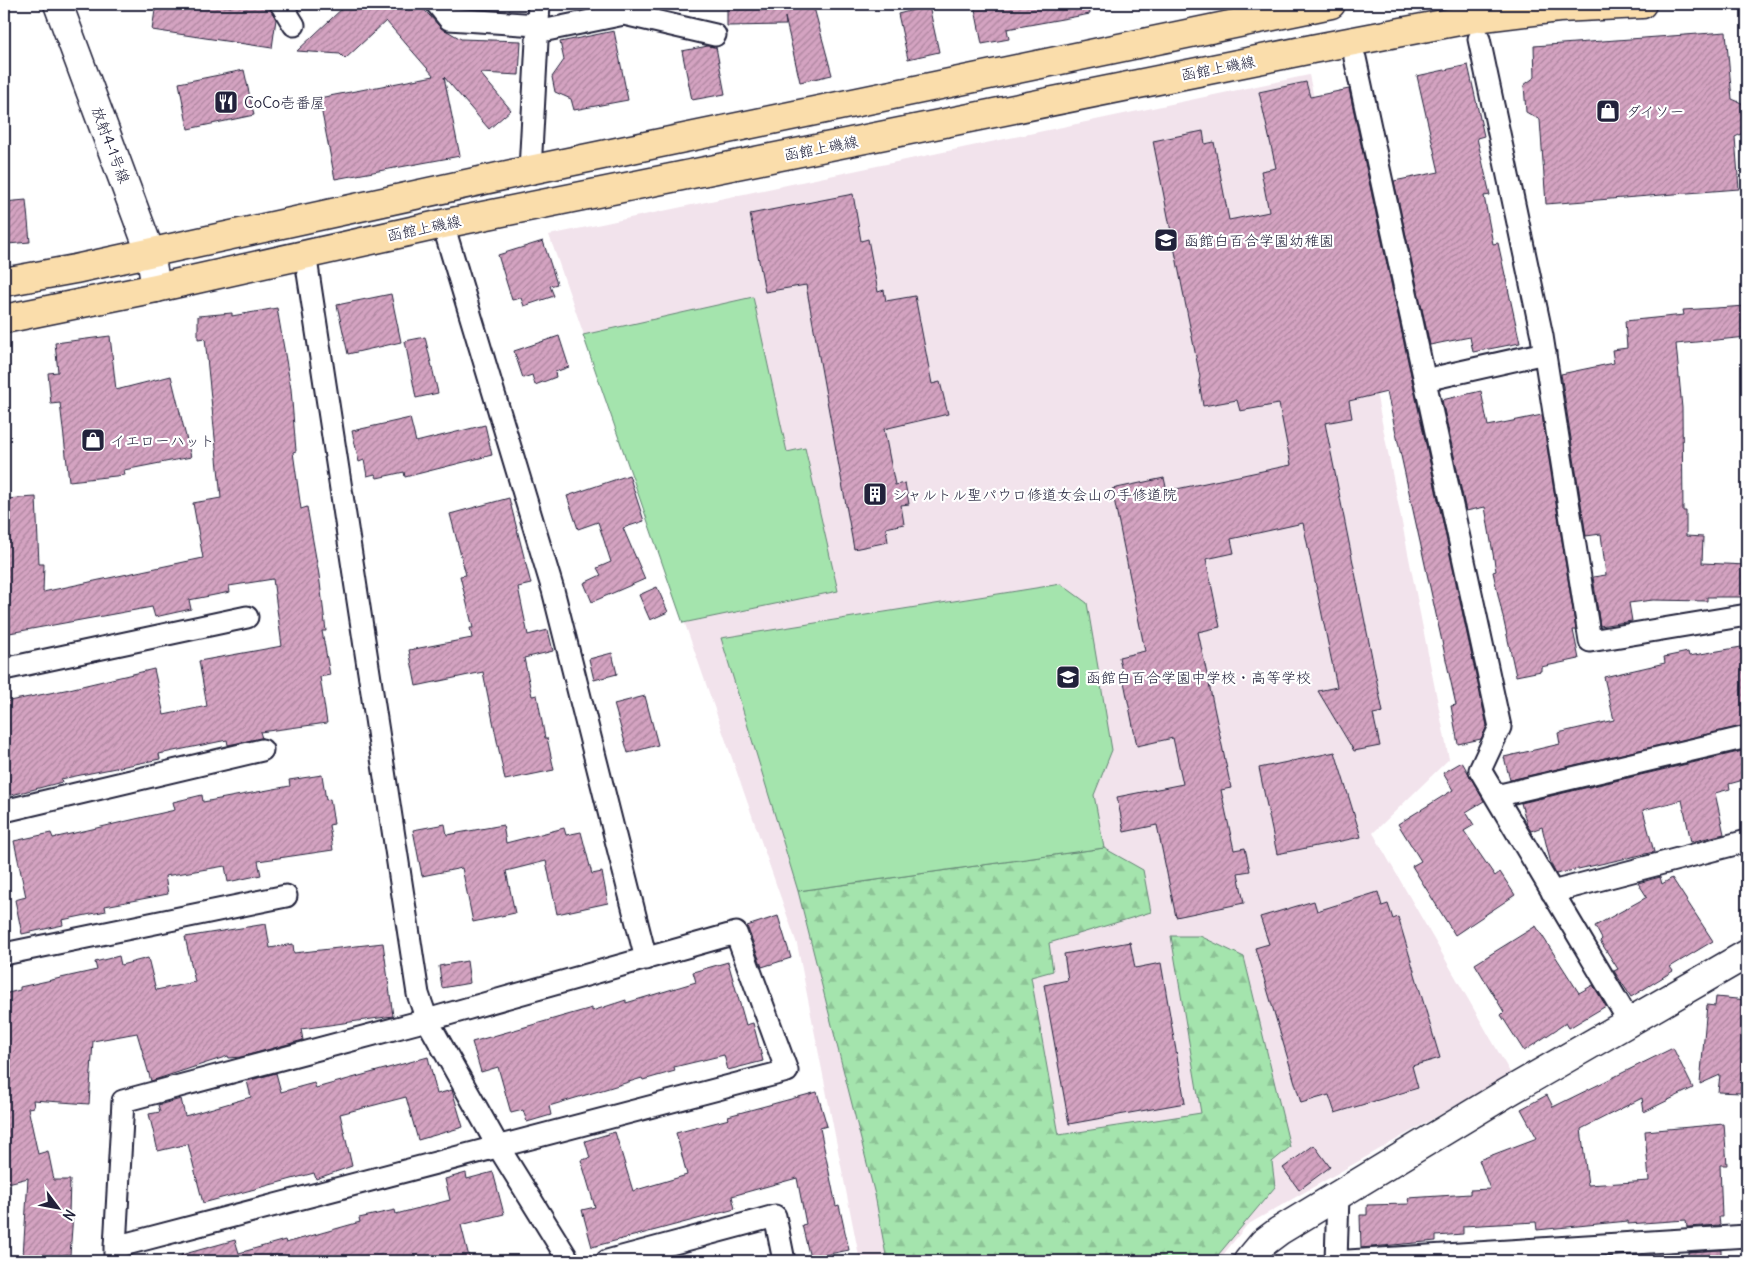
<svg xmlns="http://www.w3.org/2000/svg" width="1751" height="1265" font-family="Delius,'Klee One',sans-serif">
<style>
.built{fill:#f2e3ec}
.forest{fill:url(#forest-firs);stroke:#638374}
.green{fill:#a4e4ad;stroke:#638374}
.building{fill:url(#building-hatch);stroke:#22223b}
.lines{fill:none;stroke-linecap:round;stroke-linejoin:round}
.minor-casing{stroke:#22223b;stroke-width:25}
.tertiary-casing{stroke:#22223b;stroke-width:31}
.primary-casing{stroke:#22223b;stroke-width:31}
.minor{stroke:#fff;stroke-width:21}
.tertiary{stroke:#fff;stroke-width:28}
.primary{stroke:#faddab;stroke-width:28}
.labels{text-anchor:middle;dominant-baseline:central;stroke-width:4.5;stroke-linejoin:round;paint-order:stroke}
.street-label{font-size:15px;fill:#22223b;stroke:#fff}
.poi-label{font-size:15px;fill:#22223b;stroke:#fff;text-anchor:start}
</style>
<defs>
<pattern id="forest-firs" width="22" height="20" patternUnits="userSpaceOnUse" patternTransform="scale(1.25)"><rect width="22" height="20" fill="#a4e4ad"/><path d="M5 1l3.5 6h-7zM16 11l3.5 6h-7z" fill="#8dc396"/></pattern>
<pattern id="building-hatch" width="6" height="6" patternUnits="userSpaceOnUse" patternTransform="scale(1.25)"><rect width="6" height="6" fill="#d4a3c1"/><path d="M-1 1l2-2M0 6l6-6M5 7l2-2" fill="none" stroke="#ac849e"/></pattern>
</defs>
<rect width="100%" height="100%" fill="#fff"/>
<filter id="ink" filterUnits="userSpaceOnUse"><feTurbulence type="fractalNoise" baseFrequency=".02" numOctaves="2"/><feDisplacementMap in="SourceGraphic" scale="10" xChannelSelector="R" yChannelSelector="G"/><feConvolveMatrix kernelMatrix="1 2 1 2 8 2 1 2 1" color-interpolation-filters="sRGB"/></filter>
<g filter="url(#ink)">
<path class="built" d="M1309 75 1364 332 1449 759 1373 833 1511 1074 1247 1225 1218 1261H860L797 944 549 235Z"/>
<path class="forest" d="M1104 848 1143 870 1151 912 1049 943 1053 971 1031 977 1059 1135 1201 1113 1171 936H1200L1244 957 1290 1147 1272 1162 1275 1187 1213 1261H887L875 1195 798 891Z"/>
<path class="green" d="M753 297 787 452 805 448 838 591 683 623 583 335Z
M1061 584 1087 603 1112 750 1094 795 1104 848 798 891 721 638Z"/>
<path class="building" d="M156 4H210L231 7 232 4H242L269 7 276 19 272 48 152 30Z
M347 4H419L440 27 461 39 521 41 519 75 480 73 511 110 489 129 444 77 460 156 335 179 319 98 434 76 386 21 345 59 340 54 297 51Z
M727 4H785V11L813 4 832 75 800 82 785 17 786 25 727 26Z
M974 4H1089L1090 14 1007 29 1009 39 982 44Z
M929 6 939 52 908 59 898 14Z
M614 31 628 100 574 110 571 99 555 92 552 77 564 60 560 42Z
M1726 32 1732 99 1744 104 1745 132 1735 137 1739 189 1546 204 1540 120 1526 112 1524 85 1535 77 1534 46Z
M708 46 716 47 725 94 692 100 682 51Z
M1468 65 1484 136 1477 138 1490 195 1484 196 1493 244 1498 243 1520 343 1473 352 1470 337 1430 345 1394 181 1439 172 1417 76Z
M244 70 254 115 188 129 179 83Z
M1306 82 1310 97 1349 89 1487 726 1481 739 1458 744 1451 706 1456 705 1387 392 1349 401 1352 418 1325 423 1383 712 1373 714 1380 746 1354 751 1318 691 1337 687 1303 523 1231 539 1234 553 1206 559 1220 627 1198 632 1231 788 1221 790 1234 850 1245 848 1250 871 1238 873 1244 903 1176 917 1157 825 1124 832 1117 797 1183 784 1173 738 1137 746 1119 657 1145 651 1112 489 1164 478 1167 491 1291 465 1279 404 1240 411 1237 400 1203 406 1199 381 1200 377 1153 141 1203 131 1205 144 1214 142 1229 220 1269 212 1261 171 1276 168 1259 92Z
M853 194 861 241 868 239 878 292 884 290 886 301 915 296 932 384 940 382 948 414 884 429 895 485 905 483 909 504 901 505 904 524 886 528 888 542 854 549 806 285 765 292 750 214Z
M26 200 30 242 8 244 4 202Z
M543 241 557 284 550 286 554 296 524 306 521 298 512 300 498 255Z
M391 294 401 342 348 354 337 305Z
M1747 306V337L1676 344 1682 408 1683 511H1686V536L1703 537 1702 563 1747 565V597H1707V601L1653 600 1629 603 1632 621 1600 626 1593 577 1606 575 1601 534 1586 536 1561 374 1614 363 1612 350 1627 348 1625 321 1684 315 1683 310Z
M277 308 291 389 296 451 293 452 301 509 307 507 319 575 326 631H322L330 675 320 677 327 723 260 732 262 738 228 745 227 740 159 754 160 759 61 779 62 782 4 797V702L65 690 154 669 164 715 207 706 199 661 282 646 273 579 229 586 230 592 189 600 191 609 155 617 152 607 4 634V499L36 497 39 564H44L43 592 203 558 193 503 221 498 205 338 198 339V316L232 313V316Z
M110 336 116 390 171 376 191 457 124 470 125 475 69 481 60 403 51 404 48 373 58 372 55 343Z
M559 336 569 367 555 372 556 377 535 385 532 375 523 378 514 351Z
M425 337 438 393 416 398 405 341Z
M1481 391 1488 426 1542 415 1576 630H1573L1579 659 1541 667V671L1516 676 1493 572 1496 571 1485 507 1466 511 1442 400Z
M410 418 416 442 485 425 492 455 405 477 404 472 377 478 375 474 367 476 364 460 359 462 352 431Z
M629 475 644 521 623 528 645 579 592 602 584 583 601 575 597 568 611 562 598 522 578 529 567 496Z
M509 498 531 584 518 587 528 635 548 630 553 651 524 658 532 696 537 695 545 738H547L554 770 505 780 483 672 416 686 409 650 472 638 470 628H473L460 576 466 575 450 514Z
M657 587 668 612 650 620 639 595Z
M1747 646V725L1510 780 1504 757 1560 744 1558 733 1614 720 1604 677 1665 663 1664 657 1688 652 1689 656Z
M612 653 617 674 594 680 589 659Z
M645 696 658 745 628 753 614 704Z
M1747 750V779L1729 784 1730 789 1715 793 1724 834 1691 842 1682 800 1643 810 1654 852 1556 874 1551 864 1542 827 1531 831 1527 825 1521 803Z
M1335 752 1361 837 1277 854 1259 768Z
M1462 762 1484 801 1466 812 1474 825 1464 831 1495 876 1500 872 1515 895 1455 935 1412 866 1421 861 1398 824 1453 790 1443 773Z
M322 775 326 800 330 799 334 824 329 825 333 850 258 861 261 875 228 882 225 866 165 876 168 894 105 906 106 911 62 920 63 925 22 934 15 900 26 897 14 841 51 833 53 838 175 810 173 802 202 795 203 802 290 786 289 780Z
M445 824 447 835 503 825 506 843 564 828 566 835 581 832 592 874 602 872 608 903 557 914 546 861 506 871 515 913 473 922 462 868 422 876 413 830Z
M1660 877 1662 884 1672 878 1713 941 1670 967 1673 971 1631 997 1614 971 1618 969 1600 941 1602 939 1595 926 1647 897 1638 883Z
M1378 892 1382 906 1388 904 1393 919 1398 917 1440 1058 1412 1066 1418 1088 1335 1113 1329 1095 1301 1103 1255 948 1269 944 1260 917 1314 901 1317 911Z
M778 916 791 958 762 967 747 926Z
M266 924 270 948 293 944 294 953 383 943 393 1016 301 1029 303 1040 241 1057 229 1058 228 1056 151 1081 137 1033 93 1041 89 1104 33 1100 34 1107 28 1108 38 1154 48 1151 54 1180H70L69 1214H73L70 1255H63V1261H41V1257L23 1256 28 1178 4 1184V994L20 990V987L97 970 95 962 119 956 121 965 148 958 156 990 195 982 185 937Z
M1536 926 1579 993 1593 985 1606 1006 1569 1028 1566 1023 1524 1051 1501 1015 1504 1012 1475 964Z
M1130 942 1135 968 1161 963 1185 1103 1069 1124 1044 985 1068 980 1064 954Z
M467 961 470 983 442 988 439 966Z
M728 962 746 1025 753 1023 763 1061 728 1070 724 1055 674 1067 675 1071 643 1080 642 1078 549 1106 551 1115 527 1122 523 1110 511 1113 498 1067 481 1072 472 1042 592 1008V1011L626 1000V1003L696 982 693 972Z
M1716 997 1747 1000 1741 1093 1718 1092 1720 1075 1700 1084 1707 1005 1715 1006Z
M1673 1048 1693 1088 1644 1112 1642 1098 1581 1129 1588 1185 1649 1181 1645 1131 1724 1124 1727 1165H1720L1722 1217H1719L1720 1225 1687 1227 1686 1220 1628 1224V1221L1537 1230 1536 1222 1463 1226V1234L1436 1236V1241L1361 1248 1360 1215H1367V1205L1409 1204 1408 1198 1470 1194V1190L1490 1189 1479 1160 1537 1138 1521 1109 1547 1095 1553 1107Z
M428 1057 437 1094 452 1090 463 1127 418 1140 406 1097 340 1114 352 1166 316 1179 314 1173 203 1203 188 1144 158 1151 149 1114 160 1112 158 1105 181 1099 185 1116 251 1097 247 1081 276 1073 281 1092 314 1083 316 1088Z
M817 1092 827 1126 820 1128 836 1206 839 1205 849 1250 810 1258 802 1225 806 1224 797 1178 732 1196 735 1209 592 1247 582 1210 595 1207 581 1160 590 1158 585 1141 615 1132 633 1191 687 1175 676 1133 729 1119 728 1116Z
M1314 1145 1330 1167 1299 1190 1283 1168Z
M493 1172 504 1214 461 1225 470 1261H181V1255L235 1240 239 1253 285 1240 286 1243 360 1222 359 1218 395 1210 396 1214 450 1200 445 1179 466 1173 467 1179Z
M1721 1250V1261H1688V1252Z"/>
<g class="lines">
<g class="minor-casing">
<path id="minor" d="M281 4 294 25
M437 4 449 19 537 25
M537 32 624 14 715 35
M1479 39 1542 336 1590 641 1747 615
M1355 58 1500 727 1480 770 1629 1021
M530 170 539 4
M443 224 553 590 646 959
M305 253 418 994 427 1020 499 1148 569 1261
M1425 380 1545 353
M4 669 247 617
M1496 796 1747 737
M4 811 262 750
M1552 892 1747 841
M4 954 286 896
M115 1261V1247L123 1101 427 1020 736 933 787 1071 115 1247
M607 1261 775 1216 784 1261
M1336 1261 1338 1195
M1348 1261 1747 1236"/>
</g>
<g class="tertiary-casing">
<path id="tertiary" d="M58 4 150 252 156 288
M1248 1261 1263 1243 1279 1231 1508 1092 1747 954"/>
</g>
<g class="primary-casing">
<path id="primary" d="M4 282 75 269 530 170 1331 4
M4 319 156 288 443 224 1312 49 1475 18 1559 8 1642 4"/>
</g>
<use href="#minor" class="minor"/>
<use href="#tertiary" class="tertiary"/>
<use href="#primary" class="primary"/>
</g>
</g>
<defs>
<g id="restaurant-square" transform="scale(1.25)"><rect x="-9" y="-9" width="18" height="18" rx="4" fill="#22223b" stroke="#fff"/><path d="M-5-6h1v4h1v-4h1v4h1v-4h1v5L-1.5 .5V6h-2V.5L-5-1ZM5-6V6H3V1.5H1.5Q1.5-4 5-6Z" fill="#fff"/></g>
<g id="shop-square" transform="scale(1.25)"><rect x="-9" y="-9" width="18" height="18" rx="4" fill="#22223b" stroke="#fff"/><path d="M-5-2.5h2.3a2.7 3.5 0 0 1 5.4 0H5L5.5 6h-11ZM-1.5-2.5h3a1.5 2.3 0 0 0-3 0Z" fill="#fff"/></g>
<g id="school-square" transform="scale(1.25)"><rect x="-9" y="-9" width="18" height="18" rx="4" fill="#22223b" stroke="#fff"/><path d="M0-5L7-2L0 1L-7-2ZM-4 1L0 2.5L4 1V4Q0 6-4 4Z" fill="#fff"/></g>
<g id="building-square" transform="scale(1.25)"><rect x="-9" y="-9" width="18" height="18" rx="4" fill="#22223b" stroke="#fff"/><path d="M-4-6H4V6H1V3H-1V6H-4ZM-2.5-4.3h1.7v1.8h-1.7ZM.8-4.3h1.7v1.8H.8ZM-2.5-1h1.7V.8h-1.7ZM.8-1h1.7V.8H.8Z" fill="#fff"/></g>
</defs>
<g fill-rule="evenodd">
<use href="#restaurant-square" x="226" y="102"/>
<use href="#shop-square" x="1608" y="111"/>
<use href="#school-square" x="1166" y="240"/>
<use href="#shop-square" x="93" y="440"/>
<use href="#building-square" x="875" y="494"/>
<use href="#school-square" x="1068" y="677"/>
</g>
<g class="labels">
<g class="street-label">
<text transform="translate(1218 68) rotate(-11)">函館上磯線</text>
<text transform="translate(111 145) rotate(69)">放射4-1号線</text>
<text transform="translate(821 148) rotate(-11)">函館上磯線</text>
<text transform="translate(424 228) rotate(-12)">函館上磯線</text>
</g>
<g class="poi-label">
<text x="244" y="102">CoCo壱番屋</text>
<text x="1626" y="111">ダイソー</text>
<text x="1184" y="240">函館白百合学園幼稚園</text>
<text x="110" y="440">イエローハット</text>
<text x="892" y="494">シャルトル聖パウロ修道女会山の手修道院</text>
<text x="1086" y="677">函館白百合学園中学校・高等学校</text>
</g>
</g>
<rect width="1751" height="1265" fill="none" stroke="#fff" stroke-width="20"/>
<rect x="10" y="10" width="1731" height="1245" fill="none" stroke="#22223b" stroke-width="2" filter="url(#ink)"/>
<g transform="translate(58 1208) rotate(122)" stroke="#ffffff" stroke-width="4" paint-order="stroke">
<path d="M0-4L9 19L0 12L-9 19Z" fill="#22223b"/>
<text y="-8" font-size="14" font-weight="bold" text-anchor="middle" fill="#22223b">N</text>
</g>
</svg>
